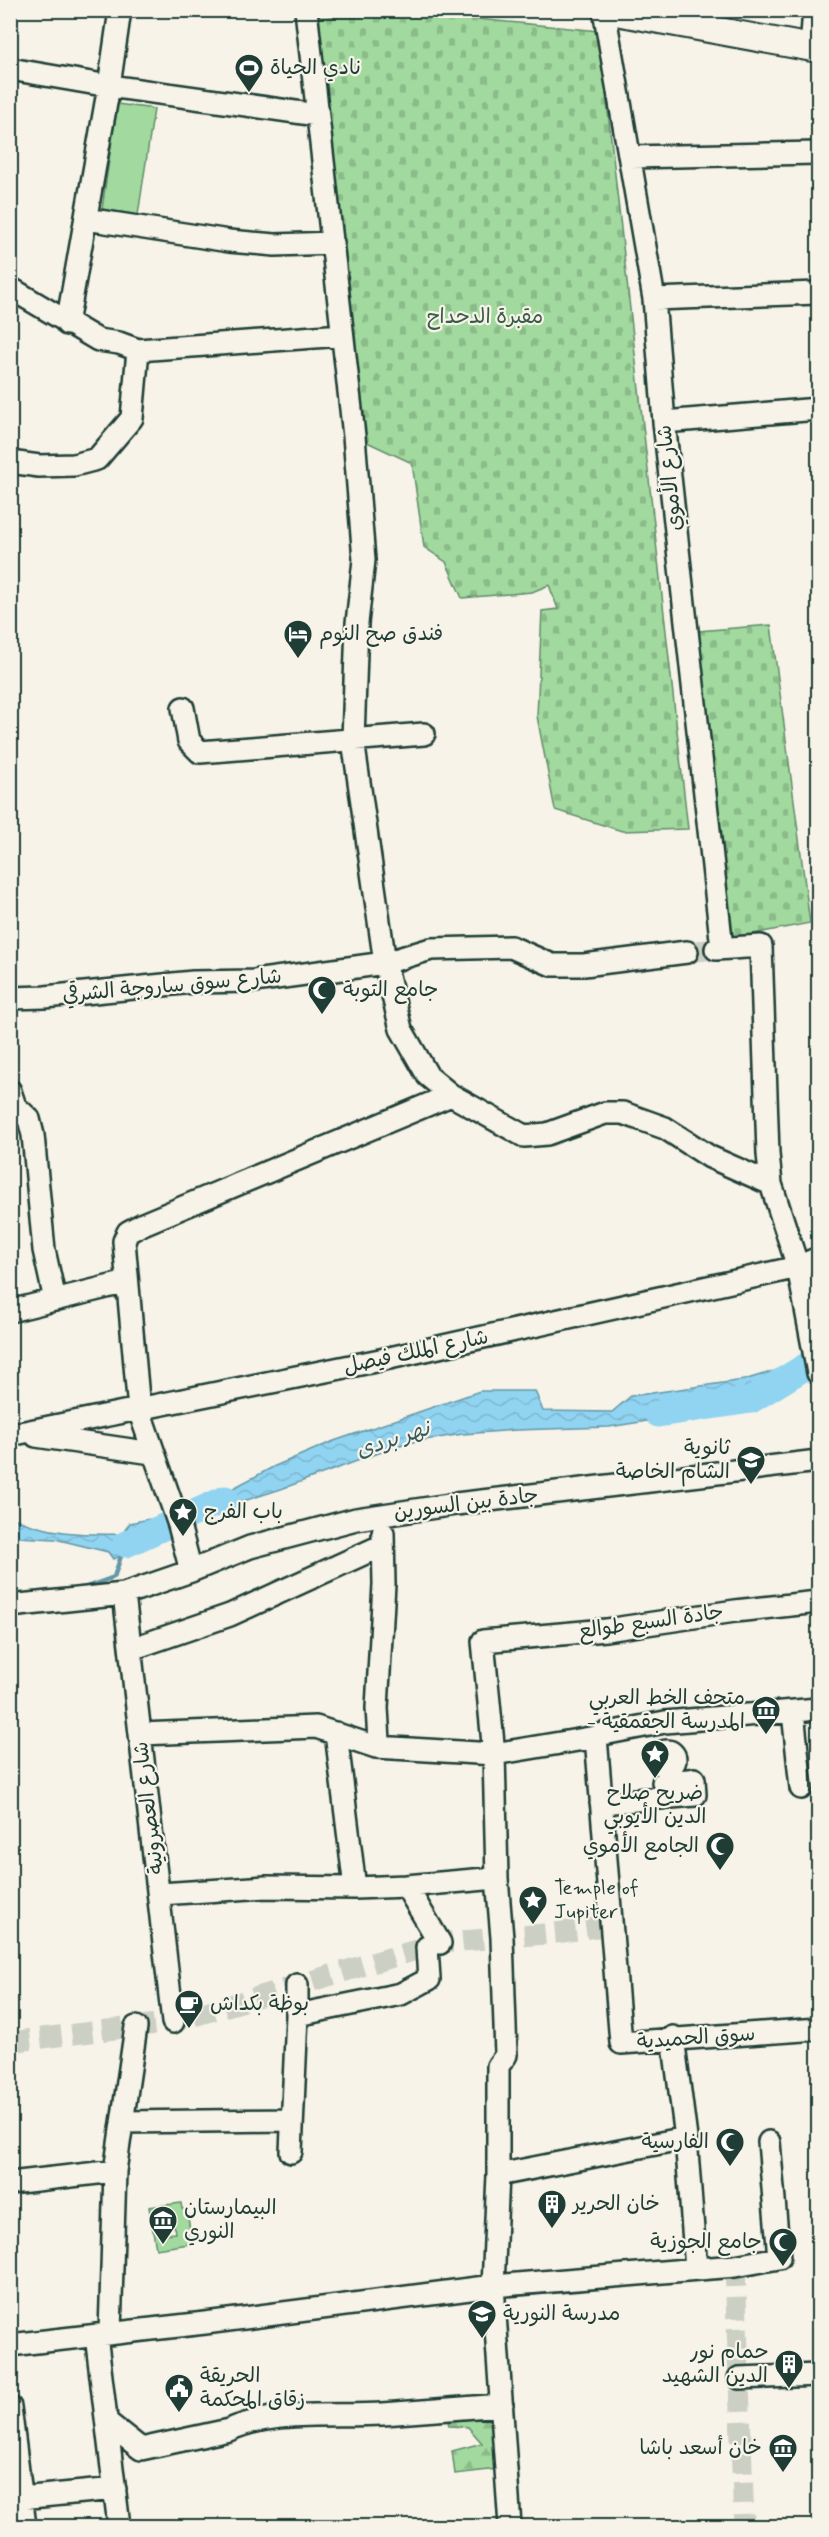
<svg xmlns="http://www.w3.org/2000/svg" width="829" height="2537" font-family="Mynerve,'Playpen Sans Arabic',sans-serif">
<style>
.green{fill:#a1d99e;stroke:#608b69;stroke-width:1.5;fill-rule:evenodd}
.forest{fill:url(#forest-firs);stroke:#608b69;stroke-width:1.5}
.cemetery{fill:url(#cemetery-stones);stroke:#608b69;stroke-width:1.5}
.water{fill:url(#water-waves);stroke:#6398a6;stroke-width:1.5}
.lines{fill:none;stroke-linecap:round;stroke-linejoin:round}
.stream{stroke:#6398a6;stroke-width:4.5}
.river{stroke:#90d4f2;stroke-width:27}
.minor-tunnel{stroke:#cccfc4;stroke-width:21;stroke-dasharray:21 10;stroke-linecap:butt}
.minor-casing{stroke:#1f3d34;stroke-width:26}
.major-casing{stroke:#1f3d34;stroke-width:30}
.minor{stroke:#f7f3e8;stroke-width:21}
.major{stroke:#f7f3e8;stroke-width:26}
.labels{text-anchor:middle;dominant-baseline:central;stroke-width:4.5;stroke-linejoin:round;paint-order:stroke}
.poi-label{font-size:21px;fill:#1f3d34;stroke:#f7f3e8;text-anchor:start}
.park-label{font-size:21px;fill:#395c49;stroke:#f7f3e8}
.street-label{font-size:21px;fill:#1f3d34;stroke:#f7f3e8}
.water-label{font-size:22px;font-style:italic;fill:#365b5a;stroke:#f7f3e8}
</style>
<defs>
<pattern id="forest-firs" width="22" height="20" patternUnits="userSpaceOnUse" patternTransform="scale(1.5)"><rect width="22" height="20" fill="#a1d99e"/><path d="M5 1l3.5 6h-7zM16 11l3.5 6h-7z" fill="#8abb89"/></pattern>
<pattern id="cemetery-stones" width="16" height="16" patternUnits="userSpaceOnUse" patternTransform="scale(1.5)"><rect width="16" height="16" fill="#a1d99e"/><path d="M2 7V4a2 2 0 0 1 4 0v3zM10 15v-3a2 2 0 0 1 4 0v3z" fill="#8abb89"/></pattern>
<pattern id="water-waves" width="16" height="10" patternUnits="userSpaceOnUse" patternTransform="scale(1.5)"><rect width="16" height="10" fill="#90d4f2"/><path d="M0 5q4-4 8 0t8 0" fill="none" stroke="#7cb7d0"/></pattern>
</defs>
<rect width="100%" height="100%" fill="#f7f3e8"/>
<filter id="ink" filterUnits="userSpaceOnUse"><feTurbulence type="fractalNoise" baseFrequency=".0167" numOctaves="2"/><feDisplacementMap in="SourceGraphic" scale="12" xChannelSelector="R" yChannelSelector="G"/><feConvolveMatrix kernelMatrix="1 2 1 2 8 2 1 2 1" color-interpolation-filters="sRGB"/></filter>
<g filter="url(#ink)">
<path class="green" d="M117 104 154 109 138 215 102 209Z
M181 2203 182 2209H187L190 2231 187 2232 189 2244 156 2249 149 2207ZM173 2219 175 2233 164 2234 162 2220Z"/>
<path class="forest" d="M502 2405 506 2468 455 2474 452 2451 482 2443 468 2427 449 2426 446 2411Z"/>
<path class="cemetery" d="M306 11H397L599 31 688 829 622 831 555 810 537 716 542 611 558 609 549 585 532 592 462 598 446 562 424 547 412 463 354 436Z
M771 625 810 923 731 938 686 632Z"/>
<path class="water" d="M774 1371 786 1379 751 1400 661 1414 647 1421 609 1427 517 1430 463 1434 406 1443 281 1489 219 1509 211 1517 196 1524 189 1504 224 1493 275 1466 334 1441 480 1391H535L543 1411 612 1412 631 1396 744 1380Z
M11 1517C47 1534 83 1535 122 1534L130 1523 149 1519 159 1529 157 1542 113 1559 108 1552 55 1539 17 1537 11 1533Z"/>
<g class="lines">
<path class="stream" d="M81 1589 114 1577 121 1556"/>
<path class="river" d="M658 1414 751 1400 818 1359
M126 1544 225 1499"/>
<path class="minor-tunnel" d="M687 952 716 949
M10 2042 173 2022 440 1943 556 1933 611 1925
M735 2266 744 2526"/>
<g class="minor-casing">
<path id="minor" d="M306 10 354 436 364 560 357 623 353 740 385 963 401 1029 428 1076 451 1095 524 1136 547 1134 605 1113H623L665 1128 710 1157 771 1184 798 1267 818 1373
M604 10 654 299 664 422 722 948
M811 48 814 10
M10 69 109 86 317 115
M630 157 818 153
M86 219 229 241 275 245 333 243
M10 288 98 340 119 343 138 350 342 335
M654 299 818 293
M67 324 109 86 120 10
M664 422 818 409
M10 462 39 466 74 465 97 459 132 418 138 350
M183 708 189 741 200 752 424 734
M716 949 761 946 768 1154 771 1184
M10 998 45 997 193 982 254 981 385 963 431 949 511 947 552 965H584L687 952
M10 1091 15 1106 29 1119 33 1135 44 1250 55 1300
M10 1311 127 1282
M10 1435 385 1359 798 1267 818 1258
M36 1436 152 1453
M191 1571 179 1525 139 1410 124 1241 128 1232 143 1224 451 1095
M124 1594 173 2022
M10 1606 124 1594 191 1571 250 1547 356 1519 456 1504 818 1461
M131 1649 230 1615 383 1545
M793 1712 801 1788
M336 1733 355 1888 406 1886 497 1878
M141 1734 316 1727 376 1747 494 1754 596 1737 603 1734 665 1722 818 1709
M596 1737 621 2043 818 2029
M376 1747 379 1741 377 1708 384 1584 383 1533
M659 1759a8 8 0 1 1 16 0a8 8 0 1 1-16 0Z
M663 1782 689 1780
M601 1803 695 1795 694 1779
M406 1886 440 1943
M160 1894 266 1887 355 1888
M297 1985V2015
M673 2037 686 2138 696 2269
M123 2122 291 2120
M769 2142 779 2258 735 2266 493 2286 498 2175V2066L506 2055 502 1938 497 1878 494 1754 483 1641 606 1630 735 1611 818 1602
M291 2152 297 2015 401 1994 429 1979 427 1947
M498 2175 686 2138
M10 2183 115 2171
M110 2333 115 2171 136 2027
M96 2335 119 2526
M10 2345 205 2323 493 2286 510 2526
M739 2378 818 2375
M10 2407 25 2526
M107 2422 141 2449 229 2430C276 2409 333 2417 383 2414 423 2411 462 2408 502 2405
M10 2499 115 2489"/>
</g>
<g class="major-casing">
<path id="major" d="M605 10 818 49"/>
</g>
<use href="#minor" class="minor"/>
<use href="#major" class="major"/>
</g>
</g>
<defs>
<g id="stadium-pin" transform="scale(1.5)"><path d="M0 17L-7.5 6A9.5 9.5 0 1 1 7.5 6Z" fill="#1f3d34" stroke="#f7f3e8"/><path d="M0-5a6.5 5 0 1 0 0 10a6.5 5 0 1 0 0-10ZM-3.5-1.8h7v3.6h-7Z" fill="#fff"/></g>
<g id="hotel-pin" transform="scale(1.5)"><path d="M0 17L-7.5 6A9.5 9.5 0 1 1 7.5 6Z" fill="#1f3d34" stroke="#f7f3e8"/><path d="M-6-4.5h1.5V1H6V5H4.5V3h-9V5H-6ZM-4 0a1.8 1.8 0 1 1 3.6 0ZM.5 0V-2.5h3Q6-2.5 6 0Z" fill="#fff"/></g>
<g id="mosque-pin" transform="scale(1.5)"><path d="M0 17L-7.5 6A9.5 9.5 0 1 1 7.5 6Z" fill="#1f3d34" stroke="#f7f3e8"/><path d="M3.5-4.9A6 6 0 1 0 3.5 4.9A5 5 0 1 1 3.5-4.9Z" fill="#fff"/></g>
<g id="school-pin" transform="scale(1.5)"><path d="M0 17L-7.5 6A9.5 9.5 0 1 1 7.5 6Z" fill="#1f3d34" stroke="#f7f3e8"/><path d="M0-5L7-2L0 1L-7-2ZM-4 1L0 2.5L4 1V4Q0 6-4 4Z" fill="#fff"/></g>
<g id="sight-pin" transform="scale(1.5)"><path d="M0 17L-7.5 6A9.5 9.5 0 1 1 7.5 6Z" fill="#1f3d34" stroke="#f7f3e8"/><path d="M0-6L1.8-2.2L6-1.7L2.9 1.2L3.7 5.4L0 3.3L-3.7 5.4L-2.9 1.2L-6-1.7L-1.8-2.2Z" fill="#fff"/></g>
<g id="museum-pin" transform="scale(1.5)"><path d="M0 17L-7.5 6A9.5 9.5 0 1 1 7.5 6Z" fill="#1f3d34" stroke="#f7f3e8"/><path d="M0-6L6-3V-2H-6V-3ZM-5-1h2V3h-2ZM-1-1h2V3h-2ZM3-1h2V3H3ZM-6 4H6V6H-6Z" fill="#fff"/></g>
<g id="cafe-pin" transform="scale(1.5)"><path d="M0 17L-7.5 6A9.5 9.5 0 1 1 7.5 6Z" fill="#1f3d34" stroke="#f7f3e8"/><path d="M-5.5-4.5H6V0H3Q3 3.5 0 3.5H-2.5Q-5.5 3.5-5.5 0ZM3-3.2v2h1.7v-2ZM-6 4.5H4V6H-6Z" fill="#fff"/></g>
<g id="building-pin" transform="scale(1.5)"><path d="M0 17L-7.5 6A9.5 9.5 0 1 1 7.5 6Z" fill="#1f3d34" stroke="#f7f3e8"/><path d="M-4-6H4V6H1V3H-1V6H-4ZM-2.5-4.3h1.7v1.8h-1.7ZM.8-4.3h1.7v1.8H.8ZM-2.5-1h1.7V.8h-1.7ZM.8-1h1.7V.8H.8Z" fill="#fff"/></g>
<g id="civic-pin" transform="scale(1.5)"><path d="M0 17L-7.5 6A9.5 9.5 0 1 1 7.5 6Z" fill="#1f3d34" stroke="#f7f3e8"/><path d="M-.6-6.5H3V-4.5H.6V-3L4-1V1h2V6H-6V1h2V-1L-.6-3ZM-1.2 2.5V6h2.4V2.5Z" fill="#fff"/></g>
</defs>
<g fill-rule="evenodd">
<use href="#stadium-pin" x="249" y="68"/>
<use href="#hotel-pin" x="298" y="634"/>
<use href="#mosque-pin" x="322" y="990"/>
<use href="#school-pin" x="751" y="1460"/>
<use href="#sight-pin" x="183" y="1512"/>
<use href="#museum-pin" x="766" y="1710"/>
<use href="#sight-pin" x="655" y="1754"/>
<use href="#mosque-pin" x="720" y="1846"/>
<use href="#sight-pin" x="533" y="1900"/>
<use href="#cafe-pin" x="189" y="2004"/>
<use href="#mosque-pin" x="730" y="2142"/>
<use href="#building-pin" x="552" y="2204"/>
<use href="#museum-pin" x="163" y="2220"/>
<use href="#mosque-pin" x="783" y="2242"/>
<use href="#school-pin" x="482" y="2314"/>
<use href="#building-pin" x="789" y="2364"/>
<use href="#civic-pin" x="179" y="2388"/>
<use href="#museum-pin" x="783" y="2448"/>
</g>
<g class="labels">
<g class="poi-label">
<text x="270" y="68">نادي الحياة</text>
<text x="319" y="634">فندق صح النوم</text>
<text x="343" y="990">جامع التوبة</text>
<text x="730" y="1448" text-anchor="end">ثانوية<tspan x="730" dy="24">الشام الخاصة</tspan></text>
<text x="204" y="1512">باب الفرج</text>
<text x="745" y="1698" text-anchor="end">متحف الخط العربي<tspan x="745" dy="24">- المدرسة الجقمقية</tspan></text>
<text x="655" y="1793" text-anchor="middle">ضريح صلاح<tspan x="655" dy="24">الدين الأيوبي</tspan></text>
<text x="699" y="1846" text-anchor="end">الجامع الأموي</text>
<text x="554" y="1888">Temple of<tspan x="554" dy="24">Jupiter</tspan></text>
<text x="210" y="2004">بوظة بكداش</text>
<text x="709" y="2142" text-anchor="end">الفارسية</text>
<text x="573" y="2204">خان الحرير</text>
<text x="184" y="2208">البيمارستان<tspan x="184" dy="24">النوري</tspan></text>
<text x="762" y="2242" text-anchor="end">جامع الجوزية</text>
<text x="503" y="2314">مدرسة النورية</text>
<text x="768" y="2352" text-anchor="end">حمام نور<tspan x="768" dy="24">الدين الشهيد</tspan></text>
<text x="200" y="2376">الحريقة<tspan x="200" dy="24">زقاق المحكمة</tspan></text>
<text x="762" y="2448" text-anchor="end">خان أسعد باشا</text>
</g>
<g class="park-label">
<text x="485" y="317">مقبرة الدحداح</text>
</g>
<g class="street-label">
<text transform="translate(670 478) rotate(-96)">شارع الأموي</text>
<text transform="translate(172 986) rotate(-5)">شارع سوق ساروجة الشرقي</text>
<text transform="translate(416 1352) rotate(-12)">شارع الملك فيصل</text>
<text transform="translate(466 1504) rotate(-7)">جادة بين السورين</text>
<text transform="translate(651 1622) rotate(-8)">جادة السبع طوالع</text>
<text transform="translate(149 1808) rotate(-97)">شارع العصرونية</text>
<text transform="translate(696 2038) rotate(-4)">سوق الحميدية</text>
</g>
<g class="water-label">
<text transform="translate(393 1440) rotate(-18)">نهر بردى</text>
</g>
</g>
<rect width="829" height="2537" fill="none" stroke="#f7f3e8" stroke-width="36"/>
<rect x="18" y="18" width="793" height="2501" fill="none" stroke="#1f3d34" stroke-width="2" filter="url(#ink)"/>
</svg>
